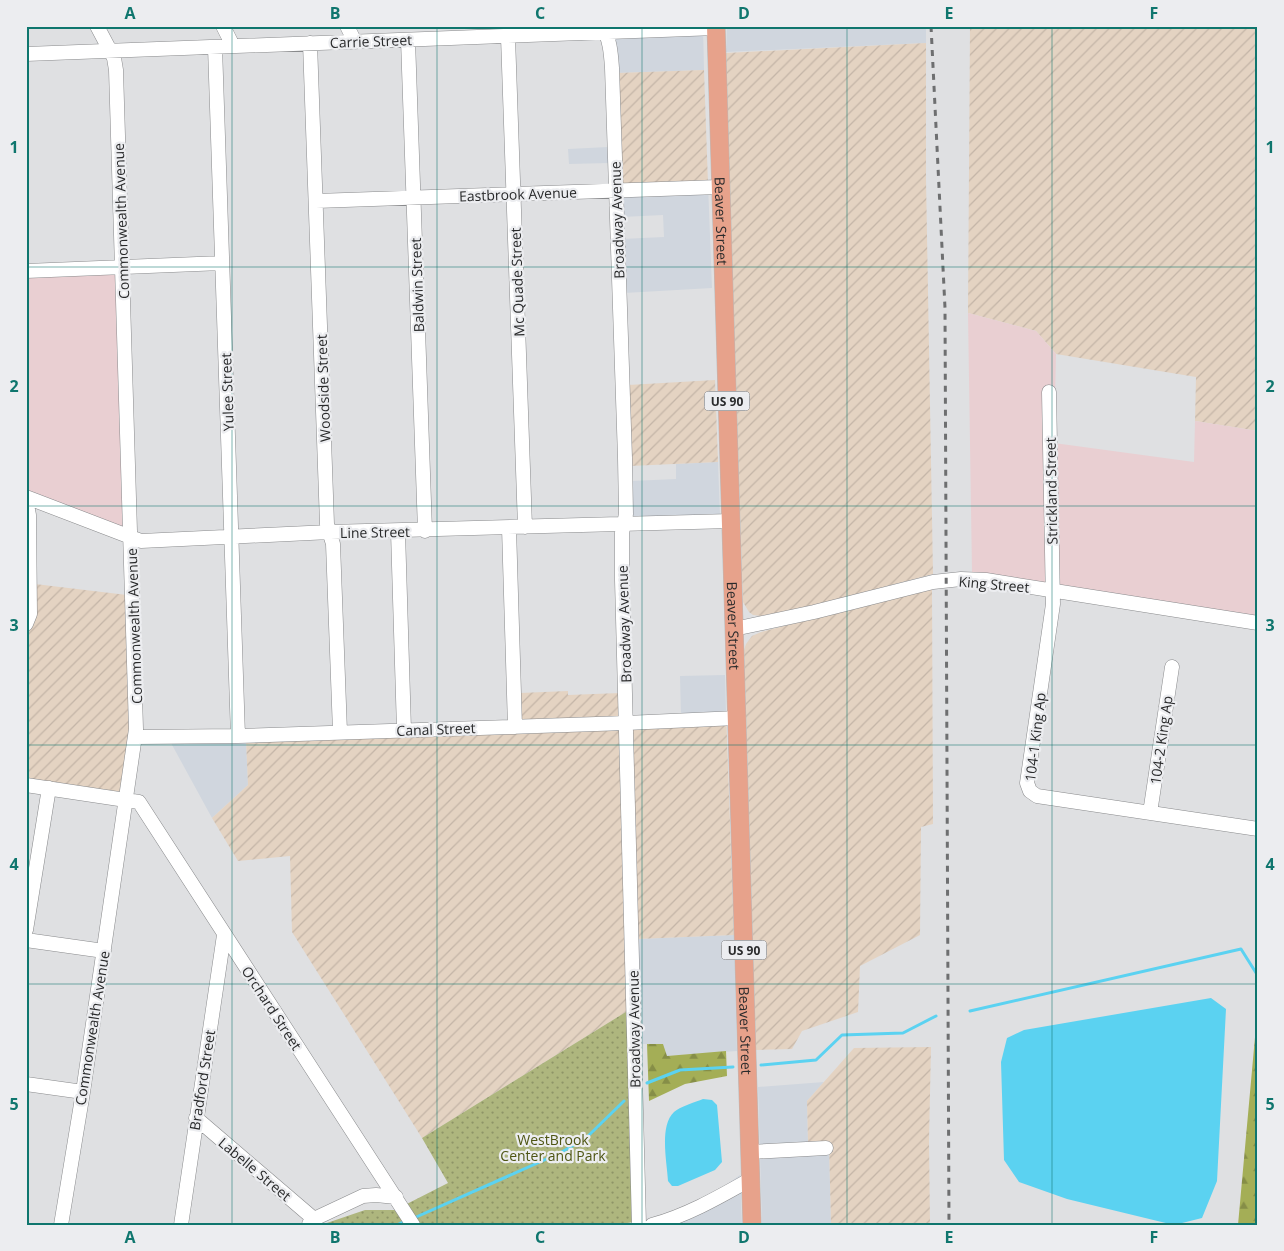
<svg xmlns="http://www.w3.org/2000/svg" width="1284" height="1251" font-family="'Open Sans',sans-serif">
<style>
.built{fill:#d0d6de}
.industrial{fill:url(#industrial-furrows)}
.education{fill:#e9cfd2}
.forest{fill:url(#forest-firs)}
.park{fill:url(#park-dots)}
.water{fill:#5bd2f1}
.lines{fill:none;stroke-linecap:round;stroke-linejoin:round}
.stream{stroke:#5bd2f1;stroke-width:3}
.minor-casing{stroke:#898a8c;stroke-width:15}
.major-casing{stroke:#bbb;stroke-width:19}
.minor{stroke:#fff;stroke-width:14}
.major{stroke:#e7a28b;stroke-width:18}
.rail{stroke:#6e6f70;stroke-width:3;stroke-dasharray:6 6;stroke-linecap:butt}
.grid{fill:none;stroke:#0f766e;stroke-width:1;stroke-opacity:0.55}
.labels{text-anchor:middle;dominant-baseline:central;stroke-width:4.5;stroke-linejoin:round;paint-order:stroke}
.shield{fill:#ecedf0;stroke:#646466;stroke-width:1}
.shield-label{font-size:12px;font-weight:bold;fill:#292a2b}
.street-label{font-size:14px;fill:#292a2b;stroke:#ecedf0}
.park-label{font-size:14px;fill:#4e5513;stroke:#ecedf0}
.neatline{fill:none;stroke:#0f766e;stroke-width:2}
.grid-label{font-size:16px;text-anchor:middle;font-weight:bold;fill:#0f766e}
</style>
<defs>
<pattern id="industrial-furrows" width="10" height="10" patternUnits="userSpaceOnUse" patternTransform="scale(1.25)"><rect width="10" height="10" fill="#e4d3c2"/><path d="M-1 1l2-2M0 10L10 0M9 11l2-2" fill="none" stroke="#c4b5a7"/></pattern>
<pattern id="forest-firs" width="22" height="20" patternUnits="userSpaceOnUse" patternTransform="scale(1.25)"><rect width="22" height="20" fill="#a4ae56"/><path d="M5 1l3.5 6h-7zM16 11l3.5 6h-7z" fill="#868e47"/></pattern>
<pattern id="park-dots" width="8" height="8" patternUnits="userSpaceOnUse" patternTransform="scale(1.25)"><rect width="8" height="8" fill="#aeb67e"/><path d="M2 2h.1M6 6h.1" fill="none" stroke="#8e9467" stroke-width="1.8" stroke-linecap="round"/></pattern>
</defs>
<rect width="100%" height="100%" fill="#dfe0e2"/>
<path class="built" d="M703 26 704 70 617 73 608 28Z
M727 26H926V43L726 52Z
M608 147 609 163 569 164 568 149Z
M708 184 712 288 624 293 622 239 664 237 663 215 622 217 621 187Z
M718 462 720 516 632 519 631 481 676 479V464Z
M725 675 726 712 681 715 680 676Z
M246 740 248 785 212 818 171 743Z
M734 935 737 1051 667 1056 647 1044H640L637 939Z
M824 1082 807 1101 808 1142H829L831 1225H762L758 1087Z
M740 1175 742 1225H646V1221L669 1215 705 1200Z"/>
<path class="industrial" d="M970 26H1258V431L1195 421 1196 377 1056 354 1036 331 968 313Z
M926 43V179L933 574 790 612 761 616 753 615 749 612 743 602 729 188 726 53Z
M704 70 708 184 621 187 617 73Z
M715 380 718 462 630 466 628 385Z
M35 584 127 595 130 726 120 793 26 780V629Z
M921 590H932L933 824 921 827 920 935 860 966 858 1012 802 1031 792 1049 756 1050 744 650 746 644 752 636 761 632Z
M568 691V695L620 693 629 1010 422 1138 292 932 290 856 238 861 212 818 248 785 246 740 521 731 520 693Z
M726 712 734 935 637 939 631 717Z
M931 1047 929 1141 930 1225H831L829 1142H808L807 1101 854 1048Z"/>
<path class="education" d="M116 272 124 528 26 493V276Z
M968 313 1036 331 1056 354 1054 443 1194 462 1195 421 1258 431V617L972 573Z"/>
<path class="forest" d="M1258 1004V1225H1238Z
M647 1044H663L667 1056 726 1051 727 1076 685 1084 649 1101Z"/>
<path class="park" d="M629 1010 633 1222 617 1225H321L365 1210H395L448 1183 422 1138Z"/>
<path class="water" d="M1211 998 1226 1009 1217 1181 1202 1218 1174 1225 1067 1199 1019 1182 1004 1160 1001 1062 1007 1038 1024 1030Z
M703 1099 712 1100 717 1105 722 1162 715 1170 678 1186H672L668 1181C667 1162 659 1126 674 1112 679 1107 696 1102 703 1099Z"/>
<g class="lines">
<path class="stream" d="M970 1011 1241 949 1258 976
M761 1065 816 1060 842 1035 903 1033 936 1016
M647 1083 680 1070 733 1067
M414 1218 560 1153 586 1138 624 1101
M397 1225 403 1222"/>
<g class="minor-casing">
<path id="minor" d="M223 26 233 46
M347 26 355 42
M602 26C610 38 611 54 612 68L625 458 626 514 622 533V580L639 1225
M508 37 525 527
M408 40 425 531
M310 43 327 524 333 544 340 732
M215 47 238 736
M26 54 716 28
M316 201 719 187
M26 271 222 263
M1049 392 1053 604 1027 783 1030 791 1037 796 1258 829
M26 497 141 541 330 532 731 521
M26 500 29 515 30 614 26 624
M509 528 515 727
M398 532 404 730
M734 629 814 612 933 582 961 579 986 580 1258 623
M135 737 238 736 626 723 737 718
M26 785 139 802 413 1225
M1150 813 1172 667
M26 930 49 788
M26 940 104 951
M26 1084 83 1092
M196 1118 314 1219
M750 1152 826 1148
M309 1224 314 1219 363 1196 376 1195 396 1197
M61 1225 83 1092 136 729 116 70 114 58 97 26
M181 1225 224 935
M652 1225C688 1215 719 1197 751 1179"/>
</g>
<g class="major-casing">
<g id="major">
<path id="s1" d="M716 26 752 1225"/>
</g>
</g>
<use href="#minor" class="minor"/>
<use href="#major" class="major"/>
<path class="rail" d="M931 26 945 308 949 1225"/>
</g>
<path class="grid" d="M232 26V1225M437 26V1225M642 26V1225M847 26V1225M1052 26V1225M26 267H1258M26 506H1258M26 745H1258M26 984H1258"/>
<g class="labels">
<g class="shield">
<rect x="704.5" y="391.5" width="45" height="19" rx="4"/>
<rect x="721.5" y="940.5" width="45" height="19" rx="4"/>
</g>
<g class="shield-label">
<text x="727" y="401">US 90</text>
<text x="744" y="950">US 90</text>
</g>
<g class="street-label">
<text transform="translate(371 41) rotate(-2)">Carrie Street</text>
<text transform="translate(518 194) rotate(-2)">Eastbrook Avenue</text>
<text transform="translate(617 220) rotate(-92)">Broadway Avenue</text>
<text transform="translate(121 221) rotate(-92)">Commonwealth Avenue</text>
<text stroke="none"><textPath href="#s1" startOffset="195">Beaver Street</textPath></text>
<text transform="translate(517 282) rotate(-92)">Mc Quade Street</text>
<text transform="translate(417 285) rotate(-92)">Baldwin Street</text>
<text transform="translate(323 388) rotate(-92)">Woodside Street</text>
<text transform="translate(227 392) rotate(-92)">Yulee Street</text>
<text transform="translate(1051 491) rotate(-91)">Strickland Street</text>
<text transform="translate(375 532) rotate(-1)">Line Street</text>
<text transform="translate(994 584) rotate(5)">King Street</text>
<text transform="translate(624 624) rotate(-92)">Broadway Avenue</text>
<text transform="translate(134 626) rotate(-92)">Commonwealth Avenue</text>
<text stroke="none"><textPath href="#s1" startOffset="600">Beaver Street</textPath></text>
<text transform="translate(436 729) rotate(-2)">Canal Street</text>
<text transform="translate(1035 737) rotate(-83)">104-1 King Ap</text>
<text transform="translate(1161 740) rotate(-82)">104-2 King Ap</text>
<text transform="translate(272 1008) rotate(57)">Orchard Street</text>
<text transform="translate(92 1028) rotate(-81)">Commonwealth Avenue</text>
<text transform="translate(634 1029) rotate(-91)">Broadway Avenue</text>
<text stroke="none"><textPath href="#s1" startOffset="1005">Beaver Street</textPath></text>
<text transform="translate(202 1080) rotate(-81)">Bradford Street</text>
<text transform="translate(255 1169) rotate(40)">Labelle Street</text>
</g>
<g class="park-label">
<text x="553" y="1139">WestBrook<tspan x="553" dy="16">Center and Park</tspan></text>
</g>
</g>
<rect width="1284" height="1251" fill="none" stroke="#ecedf0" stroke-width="55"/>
<rect x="28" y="28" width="1228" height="1196" class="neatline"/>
<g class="grid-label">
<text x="130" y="19">A</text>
<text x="335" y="19">B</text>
<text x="540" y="19">C</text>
<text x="744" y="19">D</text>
<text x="949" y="19">E</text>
<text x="1154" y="19">F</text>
<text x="14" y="153">1</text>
<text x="1270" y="153">1</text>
<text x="14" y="392">2</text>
<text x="1270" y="392">2</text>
<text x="14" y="631">3</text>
<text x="1270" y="631">3</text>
<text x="14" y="870">4</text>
<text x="1270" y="870">4</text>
<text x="14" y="1110">5</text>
<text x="1270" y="1110">5</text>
<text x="130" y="1243">A</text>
<text x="335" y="1243">B</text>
<text x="540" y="1243">C</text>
<text x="744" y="1243">D</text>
<text x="949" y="1243">E</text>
<text x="1154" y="1243">F</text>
</g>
</svg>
